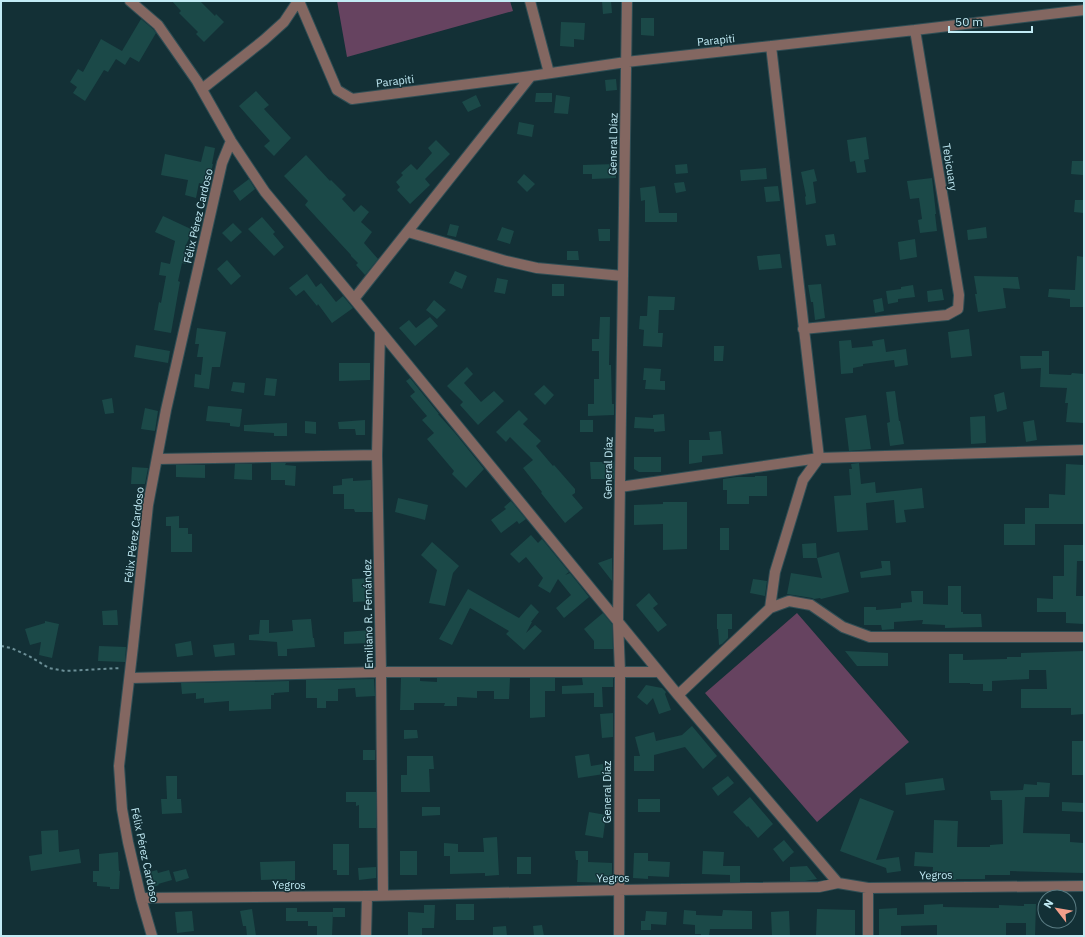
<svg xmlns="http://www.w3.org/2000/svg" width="1085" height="937" font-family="'IBM Plex Sans',sans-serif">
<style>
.green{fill:#664360}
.building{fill:#1b4948}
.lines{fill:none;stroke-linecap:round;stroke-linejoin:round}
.minor-casing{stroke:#2f4e55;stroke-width:12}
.path{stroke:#6b8e96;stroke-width:2;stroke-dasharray:3 3;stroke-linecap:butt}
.minor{stroke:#836761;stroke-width:10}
.labels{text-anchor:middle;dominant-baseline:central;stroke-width:3;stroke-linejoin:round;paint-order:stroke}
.street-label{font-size:11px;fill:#c2ebf5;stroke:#133036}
</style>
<rect width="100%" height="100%" fill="#133036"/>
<path class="green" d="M337 1H510L513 11 347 57Z
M797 613 909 742 817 822 705 693Z"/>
<path class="building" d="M172 1H200L215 16 216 14 224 22 204 42 196 34 198 32 179 13 181 11Z
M602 1H611L612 13 603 14Z
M641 18H654V36L641 35Z
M141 19 153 29 156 33 139 62 130 57 125 65 116 59 108 72 104 70 85 101 73 93 77 87 70 82 78 69 83 72 101 39 122 51Z
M561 22 585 23 584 40 574 39V47L560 46Z
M616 79 617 90 606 91 605 80Z
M256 91 269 105 264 109 291 138 274 156 264 146 270 141 239 106Z
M536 93H552V102H535Z
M476 95 481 106 468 112 462 102Z
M556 95 570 97 568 114 554 113Z
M519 122 534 125 532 137 517 134Z
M866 137 869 159 864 160 866 172 857 173 855 161 850 162 847 140Z
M436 140 450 154 425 179 430 185 410 204 397 190 400 187 396 182 403 175 401 173 411 164 417 170 432 153 428 148Z
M205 146 215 148 212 164H213L208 185 199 183 196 198 185 195 188 180 161 175 165 154 201 162Z
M306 155 330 181 331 180 346 195 342 199 354 212 361 205 369 212 361 222 372 232 364 243 378 259 365 275 356 265 358 263 351 256V255L305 205 308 201 284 176Z
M1072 161H1084L1083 175 1071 174Z
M616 164V178L592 179V174H583V165Z
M687 164 688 173 676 174 675 165Z
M766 168 767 179 741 181 740 170Z
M814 169 817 181 813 182 816 203 806 205 805 197 806 196 801 172Z
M524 174 535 184 527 192 517 182Z
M932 178 936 214H935L937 231 920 233 918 220 922 219 919 198 910 199 907 181Z
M249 179 255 189 240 201 233 191Z
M684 182 686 191 676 193 674 183Z
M655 186 659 213H677V222H645V200L641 201 640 188Z
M778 186 780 201 766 202 764 187Z
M1075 200H1084V213L1074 212Z
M163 216 193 230 185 247 190 248 186 264 182 263 178 281 180 282 178 293 171 333 154 330 159 302 161 303 166 276 159 275 161 262 170 264 175 241 155 232Z
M262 217 275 232 273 234 284 247 274 256 248 229Z
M233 223 242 232 231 242 222 233Z
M450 224 459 226 456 237 447 235Z
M502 227 514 231 510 244 497 240Z
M986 227 987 238 968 240 967 230Z
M598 229H610V241H599Z
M834 234 836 245 827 246 825 235Z
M915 239 917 257 900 260 898 242Z
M567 251H578L579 260H567Z
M780 254 782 268 759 270 757 256Z
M1077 256 1084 257 1083 307H1070V299L1048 297 1049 289 1075 290Z
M227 260 241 276 231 285 217 269Z
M455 271 467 276 462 289 449 283Z
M307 274 316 287 321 283 336 302 343 296 353 308 332 323 318 304 317 306 304 290 296 296 289 288Z
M974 276 1018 277 1020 289 1003 288 1006 308 978 312 975 294H977Z
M497 278 508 280 505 294 494 292Z
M552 284H564V296H552Z
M821 284 825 318 815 320 813 302H811L808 285Z
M913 285 915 297 898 299V302L888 304 886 291 901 289V287Z
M942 289 944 300 928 302 927 291Z
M648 296 675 297 674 310H659L658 333H663L662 347 643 346 644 330 639 329 640 316H647Z
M882 298 884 311 875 313 873 300Z
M434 300 446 310 437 319 426 310Z
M430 317 438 326 415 346 399 328 409 320 416 328Z
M600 317H610L609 365H611L612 404H614V415L588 416V404H594V379H599V351H592V339H599Z
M197 328 226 332 220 367H212L209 389 194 387 195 374 201 375 203 357H197L199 344H195Z
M969 329 972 356 951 358 948 332Z
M884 339 886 352 906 349 908 365 895 367 894 360 863 364V366L853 368V373L841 374 839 341 851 340 852 348 873 346 872 341Z
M136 345 170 351 168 363 134 357Z
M714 346H724L723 361H714Z
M1042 351H1049V374L1071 375 1072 373 1084 374V423L1066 422 1068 403H1065L1067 388 1040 387 1041 368 1021 369 1020 356H1042Z
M339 363H370V380L339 381Z
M467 367 473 374 464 383 481 402 494 391 504 401 478 425 460 405 463 402 447 386Z
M644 368 661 369 660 381H665V390L645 389 646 380H643Z
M266 378 277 379 275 396 264 395Z
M410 378 439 414H438L455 433 484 469 466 488 452 474 454 471 427 439 434 433 422 420 427 416 410 396 415 392 406 381Z
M233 382 245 383 244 393 231 391Z
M544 385 554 395 545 405 534 394Z
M895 391 899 421H900L904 444 890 446 887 423 890 422 886 392Z
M1004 392 1007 409 997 412 994 395Z
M112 398 114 413 105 414 102 400Z
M208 406 242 409 240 426 239 427 230 426V423L206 421Z
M145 408 158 411 155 431 141 429Z
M519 410 528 419 523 424 541 441 536 446 553 466 554 465 575 489V493L572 495 583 508 565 523 541 493 542 492 523 468 533 460 510 437 506 442 496 432Z
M664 414 665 431 654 432V429L634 428 635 417 653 418V415Z
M866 415 871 449 849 451 845 418Z
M985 416 986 443 971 444 970 417Z
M365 420V435H356L355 429H339L338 422Z
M580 420H593V432H580Z
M1034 420 1037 440 1026 442 1023 422Z
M305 421 316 422V434L305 433Z
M287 423V436H274V433L244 431V425Z
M721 431 723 454 702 456V462L689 464V440H710L709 432Z
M634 457H661V472H639L634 469Z
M590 462H614V479H591Z
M271 463H286L285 465 296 466 295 486 285 485V480H271Z
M859 463 861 484 875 482 876 493 922 488 924 508 904 510 906 522 896 523 894 500 866 503 868 530 837 532 834 496 851 495 849 469H852L851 464Z
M235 464H252V480L234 479Z
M1066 464 1084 465V524H1035V545H1004V524H1025V508H1049V494L1065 495Z
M176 465H205V478L176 477Z
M132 467 148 468 145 484H131Z
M755 476H767V496H749V504H727V490H723V479L737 477H755Z
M353 478V481L371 480 372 512H355L354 509H344V494H333V486L342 485V479Z
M398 498 428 505 425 520 395 512Z
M511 501 526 519 519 524 517 521 501 533 491 520 506 509 504 507Z
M663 502H687V549L663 550V524L634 525V505L663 504Z
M179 516V528H188V534H192V552H171V526H166V517Z
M720 528H729V550H720Z
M531 535 538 543 542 539 569 572 565 575 570 573 589 597 564 618 556 608 571 595 558 579 550 593 538 586 543 578 526 557 519 563 510 554Z
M432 542 459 566 453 573 445 606 429 603 437 570 421 555Z
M816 543 817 558H803L802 544Z
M1064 545H1084V561H1077L1076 596H1084V624L1066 623V612H1037V598L1053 599V576H1064Z
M839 552 849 592 821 599 820 598 814 599 812 598 787 594 791 573 822 578 817 558Z
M612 558V581L598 563Z
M881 561H890L891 575 861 578 860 572 882 568Z
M373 578V601L353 602 352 579Z
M753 579 767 581 765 596 750 593Z
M948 586H961V612H963V614H981L982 627 945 628V625L922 624 923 620 894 622V629L882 630 881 625H864V607H876V610L901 608V603L912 602 911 591H923V604L948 605Z
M468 589 519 618 531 604 539 612 531 622H532L526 633 535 625 542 631 524 650 506 634 509 631 470 608 452 645 439 639Z
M649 593 658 604 653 608 667 625 658 632 636 605Z
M117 610 118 625H103L102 611Z
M603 613 612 624 613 649H594V641L584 629Z
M717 614H732V629H728V638L722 644 719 645 718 629H717Z
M311 619 313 638H314L315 647 287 649V656H278L277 642 249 640V635L259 634 260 620H269V633L293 631 292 620Z
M45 621 59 624 52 658 39 655 41 642 30 645 25 629 45 623Z
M371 630V643L344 644V632Z
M191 641 193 655 177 657 175 644Z
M234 643 235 655 215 657 213 645Z
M99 646 126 647 125 662 98 661Z
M845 651 888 653V666H857Z
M1084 651V714L1071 715V708H1021V689H1047L1046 670H1029V679L992 681V691H983V684H970V683H949V654H963V660L1007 659V657H1021V653Z
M401 678H420V681L437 682V678H510L509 699H494V691H477V698L457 697V706H444L445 703H414V710H400Z
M530 678H555V691H545V717L530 718Z
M582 678H613V687H602L603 707H594V693L562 694V686L583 685Z
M374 679 375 696 356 697 355 688 338 689V701H326V708H317V698H306V680Z
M289 681V692L274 693V695H271V709L229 711V701L204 703V698L196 699V693L182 694 181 683Z
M646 685 662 688 666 692 665 694 671 710 659 714 653 698 647 705 637 697Z
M613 713V737L602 738 600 714Z
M692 726 717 756 703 769 685 747 654 755V771H634V756H640L635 737 654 732 656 741 682 735Z
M404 730H417L418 738 404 739Z
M1072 741H1084V775H1072Z
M363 750H375V760H363Z
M589 754 591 766 603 764 604 774 578 778 575 756Z
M407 756H433L434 769H429L430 792H401V775H407Z
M166 776H177V799H181L182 813 162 814 161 799H167Z
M728 776 734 783 718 796 712 788Z
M943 778 945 790 906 795 905 783Z
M1037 782 1050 783 1049 797H1025L1023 833 1070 834V842L1084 843V873L1010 871V875H985V879H956V880H932L933 867 914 866 915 852 933 853 934 820 958 821 957 847H990V845L1003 844 1002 800H991L990 791 1023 790 1024 784 1037 785Z
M346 792H376V828H359V805L356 806V802H346Z
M750 797 773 824 758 838 748 826 747 827 733 812Z
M860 798 894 811 876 860 899 857 901 871 887 873 886 868 840 851Z
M638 799H660V812H638Z
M1062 802 1084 803V812L1062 811Z
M422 807H440V815L422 816Z
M589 812 606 815 603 838 585 835Z
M58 830 59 852 79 849 81 863 31 871 29 856 42 854 41 831Z
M497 837 499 875 485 876V873L450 874V856H444V843L458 844V852H484L483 838Z
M784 840 794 852 783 862 773 849Z
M333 844H349V875H337V870H333Z
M400 851H417V875H400Z
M575 851H588V862L612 863V883L577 882 578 860H576Z
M703 851 724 852 723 866H740V882H730V875L702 874Z
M118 852 119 871H120L119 889H110V887L97 886V882H93V871H99V854Z
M634 853H648V861L670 862 669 877 648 876V879L633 878Z
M517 857H531V874H517Z
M295 861V880L287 881V879L261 880 260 862Z
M807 866 817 879 805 881H790V867Z
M376 867V878L359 880 358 868Z
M186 869 189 878 176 882 173 872Z
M157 870 158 873 169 870 172 880 158 884 159 885 150 888 146 873Z
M456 904H474V920H456Z
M943 904V907L999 908V905L1024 906V904H1036L1035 936H1026V923H1006V936H937V925L901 926V936H879V909L897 908V915L924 914V905Z
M424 905H435L434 928H422V936L408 935V912L424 913Z
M286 908H297V912H333L332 936H317V926H308V921H286Z
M333 908H345V917H333Z
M252 909 256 936H247L246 926H243L240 911Z
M817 909 855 910V936H816Z
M684 910 696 911V915L722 916 723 910 752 911V929H710L709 936H701V934H695V925L683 924Z
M192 911 194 931 177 933 175 912Z
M646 911 667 912 666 925 651 924V930H641V921H645Z
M789 911 790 936H772L771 912Z
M542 925 544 936H534L533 926Z
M506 926 507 936H493V927Z"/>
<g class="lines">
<g class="minor-casing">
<path id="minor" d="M130 1 158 25 197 81 231 141 265 192 354 299 678 695 838 883
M299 1 337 90 352 99 531 76 626 62 915 30 1084 10
M530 1 549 73
M202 89 264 40 284 22 298 1
M408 232 506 261 537 268 623 276
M354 299 531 76
M803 329 947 315 958 309 959 295 915 30
M380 332 377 455 381 672 383 895
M157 459 377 455
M620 487 819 458 1084 450
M770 608 775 572 803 480 819 458 771 46
M130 678 381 672H659
M678 695 770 608 789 601 811 605 843 627 870 637H1084
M141 898 367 896 619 890 819 887 838 883 868 888 1084 886
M152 936 141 898 128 842 122 809 119 766 133 646 148 505 166 410 222 163 231 141
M366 936 367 896
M619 936 620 672 618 621 627 1
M868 936V888"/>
</g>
<path class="path" d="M1 646 11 648 29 656 49 668 65 671 121 668"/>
<use href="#minor" class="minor"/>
</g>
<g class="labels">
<g class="street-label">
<text transform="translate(716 40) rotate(-6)">Parapiti</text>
<text transform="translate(395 81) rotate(-7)">Parapiti</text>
<text transform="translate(613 144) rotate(-89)">General Díaz</text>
<text transform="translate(950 167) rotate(81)">Tebicuary</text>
<text transform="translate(198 216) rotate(-77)">Félix Pérez Cardoso</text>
<text transform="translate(608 468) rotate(-89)">General Díaz</text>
<text transform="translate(134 535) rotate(-83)">Félix Pérez Cardoso</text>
<text transform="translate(368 614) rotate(-91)">Emiliano R. Fernández</text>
<text transform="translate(607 792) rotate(-90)">General Díaz</text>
<text transform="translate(145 855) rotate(78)">Félix Pérez Cardoso</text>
<text transform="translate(936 875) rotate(-1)">Yegros</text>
<text transform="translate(613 878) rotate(-1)">Yegros</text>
<text x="289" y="885">Yegros</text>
</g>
</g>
<rect width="1085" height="937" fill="none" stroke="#c2ebf5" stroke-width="4"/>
<g transform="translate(1057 909) rotate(301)"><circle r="19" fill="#133036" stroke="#597b82"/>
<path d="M0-3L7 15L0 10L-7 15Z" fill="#f49e8a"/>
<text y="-6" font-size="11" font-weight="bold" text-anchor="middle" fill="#c2ebf5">N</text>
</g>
<path d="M949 26v6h83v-6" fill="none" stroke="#c2ebf5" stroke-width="2"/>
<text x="955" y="26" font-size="12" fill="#c2ebf5" stroke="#133036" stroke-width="3" paint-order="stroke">50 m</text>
</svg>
